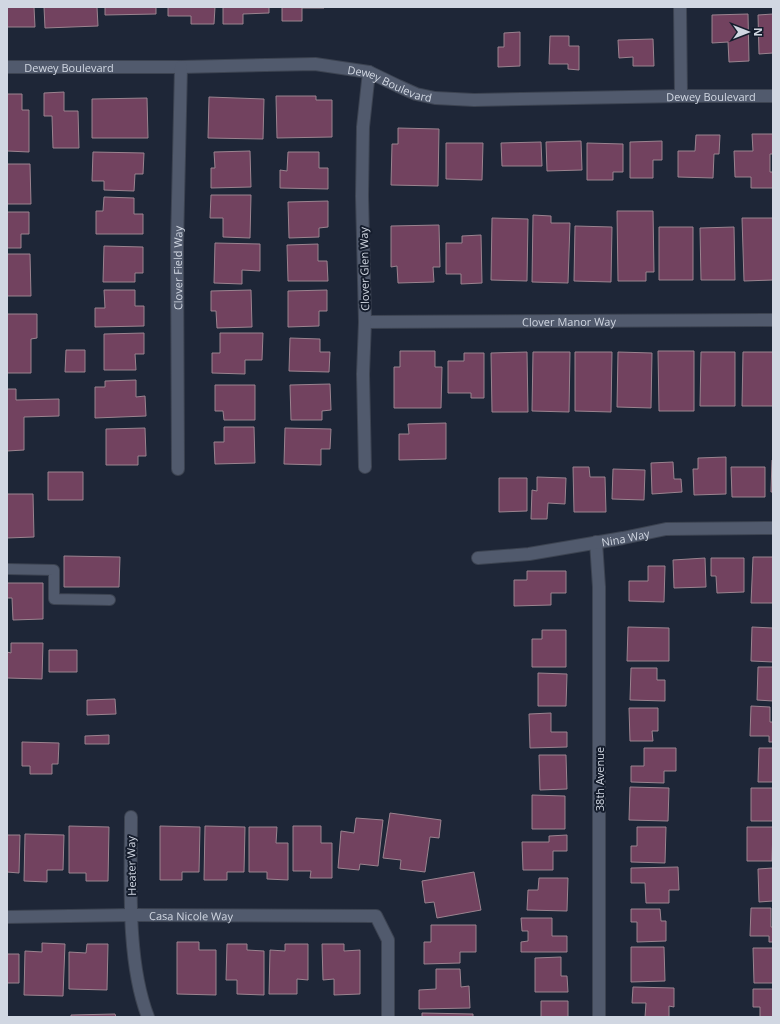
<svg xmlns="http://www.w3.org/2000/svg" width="780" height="1024" font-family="'Open Sans',sans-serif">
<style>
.building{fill:#72425f;stroke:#9a838f}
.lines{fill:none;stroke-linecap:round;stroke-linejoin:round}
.service-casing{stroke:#3c4351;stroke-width:12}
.minor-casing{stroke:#3c4351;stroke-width:14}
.service{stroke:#515a6d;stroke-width:10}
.minor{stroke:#515a6d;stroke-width:12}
.labels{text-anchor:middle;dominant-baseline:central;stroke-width:4;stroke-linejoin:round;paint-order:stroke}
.street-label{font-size:11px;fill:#d1d7e2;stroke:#151d2d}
</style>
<rect width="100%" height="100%" fill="#1e2637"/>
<path class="building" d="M7 7H34L35 27H7Z
M44 7H97L98 26 45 28Z
M105 7H156V14L105 15Z
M168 7H215L214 24H191V16H168Z
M223 7H269V13L243 14V24H223Z
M282 7H324V8H302V21H282Z
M748 14 749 61 729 62 728 42 712 43V15Z
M773 14V53L759 54 758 15Z
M520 32V66L498 67V47H504V33Z
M550 36H569V46H579V70L568 69V64H549Z
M653 39 654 66H633V57L619 58 618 40Z
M64 92V111H78L79 148H53L52 116H44V93Z
M7 94H22V110H29V152L7 151Z
M276 96H316V100H332V137L277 138Z
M209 97 264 99 263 139 208 138Z
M147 98 148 138H92V99Z
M398 128 439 129 438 186 391 185 392 144H398Z
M752 134H773V154H770V172H773V188H751V177H735L734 151H753Z
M696 135H720L719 154H714L713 178 678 177V151H695Z
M581 141 582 170 547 171 546 142Z
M662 141V160H653V178H630V142Z
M541 142 542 166H502L501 143Z
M446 143H483L482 180 446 179Z
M587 143 623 144V172H613V180H587Z
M250 151 251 187 211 188V168H215L214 152Z
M93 152 144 153 143 174H135L134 191 104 190V181H92Z
M288 152H319V168H328V189L280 188V170L287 171Z
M7 164H30L31 204H7Z
M211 195H251L250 238 223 237V218H210Z
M104 197 134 198V214H143V234H96V211H103Z
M328 201V227L319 228V237L289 238 288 202Z
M617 211H653L654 272H646V281H618Z
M7 212H29V234H21V248H7Z
M533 215 551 216V223H570L568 283 532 282Z
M492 218 528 219 527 281 491 280Z
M742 218H773V280L744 281Z
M439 225 440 267H433L434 282 398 283 397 266 391 267V226Z
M575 226 612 227 611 282 574 281Z
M659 227H693V280H659Z
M734 227 735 280H701L700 228Z
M481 235 482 283 461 284V274H446V243H462V236Z
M215 243 260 244V271L242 270V284L214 283Z
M318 244V261H327L328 281H288L287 245Z
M104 246 143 247V273H135V282H103Z
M7 254H30L31 296H7Z
M104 290H135V306H144V326L95 327V308H105Z
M251 290 252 327 217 328 216 311H211V291Z
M327 290V311H319V326L288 327V291Z
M7 314H37V338L31 339V373H7Z
M144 333V354H135L136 370H104V334Z
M220 333H263L262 360H245V374L212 373V353H220Z
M290 338 320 339V352H330L329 372 289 371Z
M66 350H85V372H65Z
M400 351H435V367H442L441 408H394V367H400Z
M658 351H694V411H659Z
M527 352 528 412H492L491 353Z
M533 352H570L569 412 532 411Z
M575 352H612L611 412 575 411Z
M618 352 652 353 651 408 617 407Z
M701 352H735V406H700Z
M743 352H773V406H742Z
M464 353H484V398H471V393H448V361H464Z
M136 380V397L145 396 146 416 95 418V387H105V381Z
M330 384 331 410 322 411V420H291L290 385Z
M215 385H255V420H224L223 411H215Z
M7 389H16V400L59 399V416L24 417V450L7 451Z
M446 423V459L399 460V434H409L408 424Z
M224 427H254L255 463 215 464 214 442H224Z
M145 428 146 456H138V465H106V429Z
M285 428 331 429 330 449H321V465L284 464Z
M726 457V494L694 495 693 469H698V458Z
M772 460H773V492H771Z
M673 462 674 479H681L682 492 652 494 651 463Z
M573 467H589L590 477H605L606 512H574Z
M731 467H765V497H732Z
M613 469 645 470 644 500 612 499Z
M48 472H83V500H48Z
M537 477 566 478 565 504 548 503 547 519H531L532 490 537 491Z
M499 478H527V511L499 512Z
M7 494H33L34 537 7 538Z
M64 556 120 557 119 587H64Z
M753 557H773V603H751Z
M705 558 706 587 674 588 673 560Z
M711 558H744V592L717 593 716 576H711Z
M648 566H665L664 602 629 601V581H648Z
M527 571H566V593H551V605L514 606V580H527Z
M7 583H43V619L13 620 12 598H7Z
M628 627 669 628V661H627Z
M752 627 773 628V662L751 661Z
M542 630H566V667H532V639H542Z
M11 643H43L42 679 7 678V652L11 653Z
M49 650H77V672H49Z
M758 667H773V701L757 700Z
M631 668H657V680H665V701L630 700Z
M538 673 567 674 566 706H538Z
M115 699 116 714 87 715V700Z
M751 706 770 707V722H773V742H769V736H750Z
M629 708H658V731H652L653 741H630Z
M551 713V732H567V747L530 748 529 714Z
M109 735V744H85V736Z
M22 742 59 743 58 764H52V774H30V766H22Z
M644 748H676V771H664V783L631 782V766H644Z
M759 748H773V782H758Z
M539 755H566L567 789 540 790Z
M630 787 669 788 668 821 629 820Z
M751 788H773V821H751Z
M532 795 565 796V829H532Z
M390 813 441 820 439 838 430 837 425 872 400 869 401 860 383 858Z
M356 818 383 820 378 866 360 864 359 870 338 868 341 831 354 833Z
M69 826 109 827 108 881H86V873H69Z
M160 826 200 827 199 872H182V880H160Z
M205 826 245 827 244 872H227V880H204Z
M293 826H321V843H332V878H310L311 871H293Z
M249 827H277L276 843H288V880L267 879V872H249Z
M637 827H666L665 863 631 862V846H637Z
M747 827H773L772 861H747Z
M25 834 64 835 63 870H47V882L24 881Z
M7 835H20L19 873 7 872Z
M567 835V851H553V870H523L522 842H549V836Z
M678 867 679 890H669V903H646L645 883H631V868Z
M773 868V901L759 902 758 869Z
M474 872 481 910 437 918 434 902 425 903 422 881Z
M539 878H568L567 911 527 910 528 890H538Z
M751 908H771V927H773V942H769V936H750Z
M631 909H660L661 921H666V941L637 942V922H631Z
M521 918H552V936H567V952H521V942L528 941V931H522Z
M431 925H476V952H460V963L424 964V942H431Z
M177 942H199V950H216V995L177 994Z
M42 943 65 944 63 996 24 995 25 951 42 952Z
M87 944H108L107 990 69 989V952L86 953Z
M227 944H247V950L264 951V995L237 994V980H226Z
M285 944H308V980L297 979V994H269L270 950 285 951Z
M322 944H344V951L360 950V994L334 995V979L323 980Z
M631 947H664L665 981 631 982Z
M753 948H773V983H754Z
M7 954H19V983H7Z
M561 957V976H567L568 992H535V958Z
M436 969H460L461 987 469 986 470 1008 419 1009V990L436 989Z
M633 987 674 988V1007L669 1006V1017H645L646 1003H632Z
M753 989H773V1017H760V1007H753Z
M541 1001H568V1017H541Z
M422 1013 473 1014V1017H422Z
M115 1014 116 1017H71V1015Z"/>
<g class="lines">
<g class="service-casing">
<path id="service" d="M7 569 54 570V599L110 600"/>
</g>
<g class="minor-casing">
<g id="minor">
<path d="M680 7 681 96"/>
<path id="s1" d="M7 67H181L315 64 369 72 398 86 416 94 435 98 474 100 681 96H773"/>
<path id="s2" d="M365 322 773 320"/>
<path d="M365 467 363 374 365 322 362 196 363 127 369 72"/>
<path id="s3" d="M178 469 177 245 181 67"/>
<path d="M596 542 599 587V1017"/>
<path id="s4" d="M478 558 529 554 623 538 666 529 773 528"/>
<path d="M131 817C131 878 126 960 148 1017"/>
<path id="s5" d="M7 917 132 915 376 916 388 940V1017"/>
</g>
</g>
<use href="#service" class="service"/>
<use href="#minor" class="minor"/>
</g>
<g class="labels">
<g class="street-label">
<text stroke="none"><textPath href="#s1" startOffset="62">Dewey Boulevard</textPath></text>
<text stroke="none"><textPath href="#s1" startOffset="386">Dewey Boulevard</textPath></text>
<text stroke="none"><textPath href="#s1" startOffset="710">Dewey Boulevard</textPath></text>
<text stroke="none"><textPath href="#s3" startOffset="201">Clover Field Way</textPath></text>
<text transform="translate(364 269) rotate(-91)">Clover Glen Way</text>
<text stroke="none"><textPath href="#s2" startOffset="204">Clover Manor Way</textPath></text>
<text stroke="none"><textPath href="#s4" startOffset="149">Nina Way</textPath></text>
<text transform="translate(599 779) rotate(-90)">38th Avenue</text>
<text transform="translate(131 866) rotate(-91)">Heater Way</text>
<text stroke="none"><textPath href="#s5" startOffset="184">Casa Nicole Way</textPath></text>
</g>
</g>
<rect width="780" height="1024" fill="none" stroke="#d1d7e2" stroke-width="16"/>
<g transform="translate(748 32) rotate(90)" stroke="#151d2d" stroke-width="3" paint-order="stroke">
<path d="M0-3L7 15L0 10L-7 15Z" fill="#d1d7e2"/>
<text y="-6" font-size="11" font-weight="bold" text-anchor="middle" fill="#d1d7e2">N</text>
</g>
</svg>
